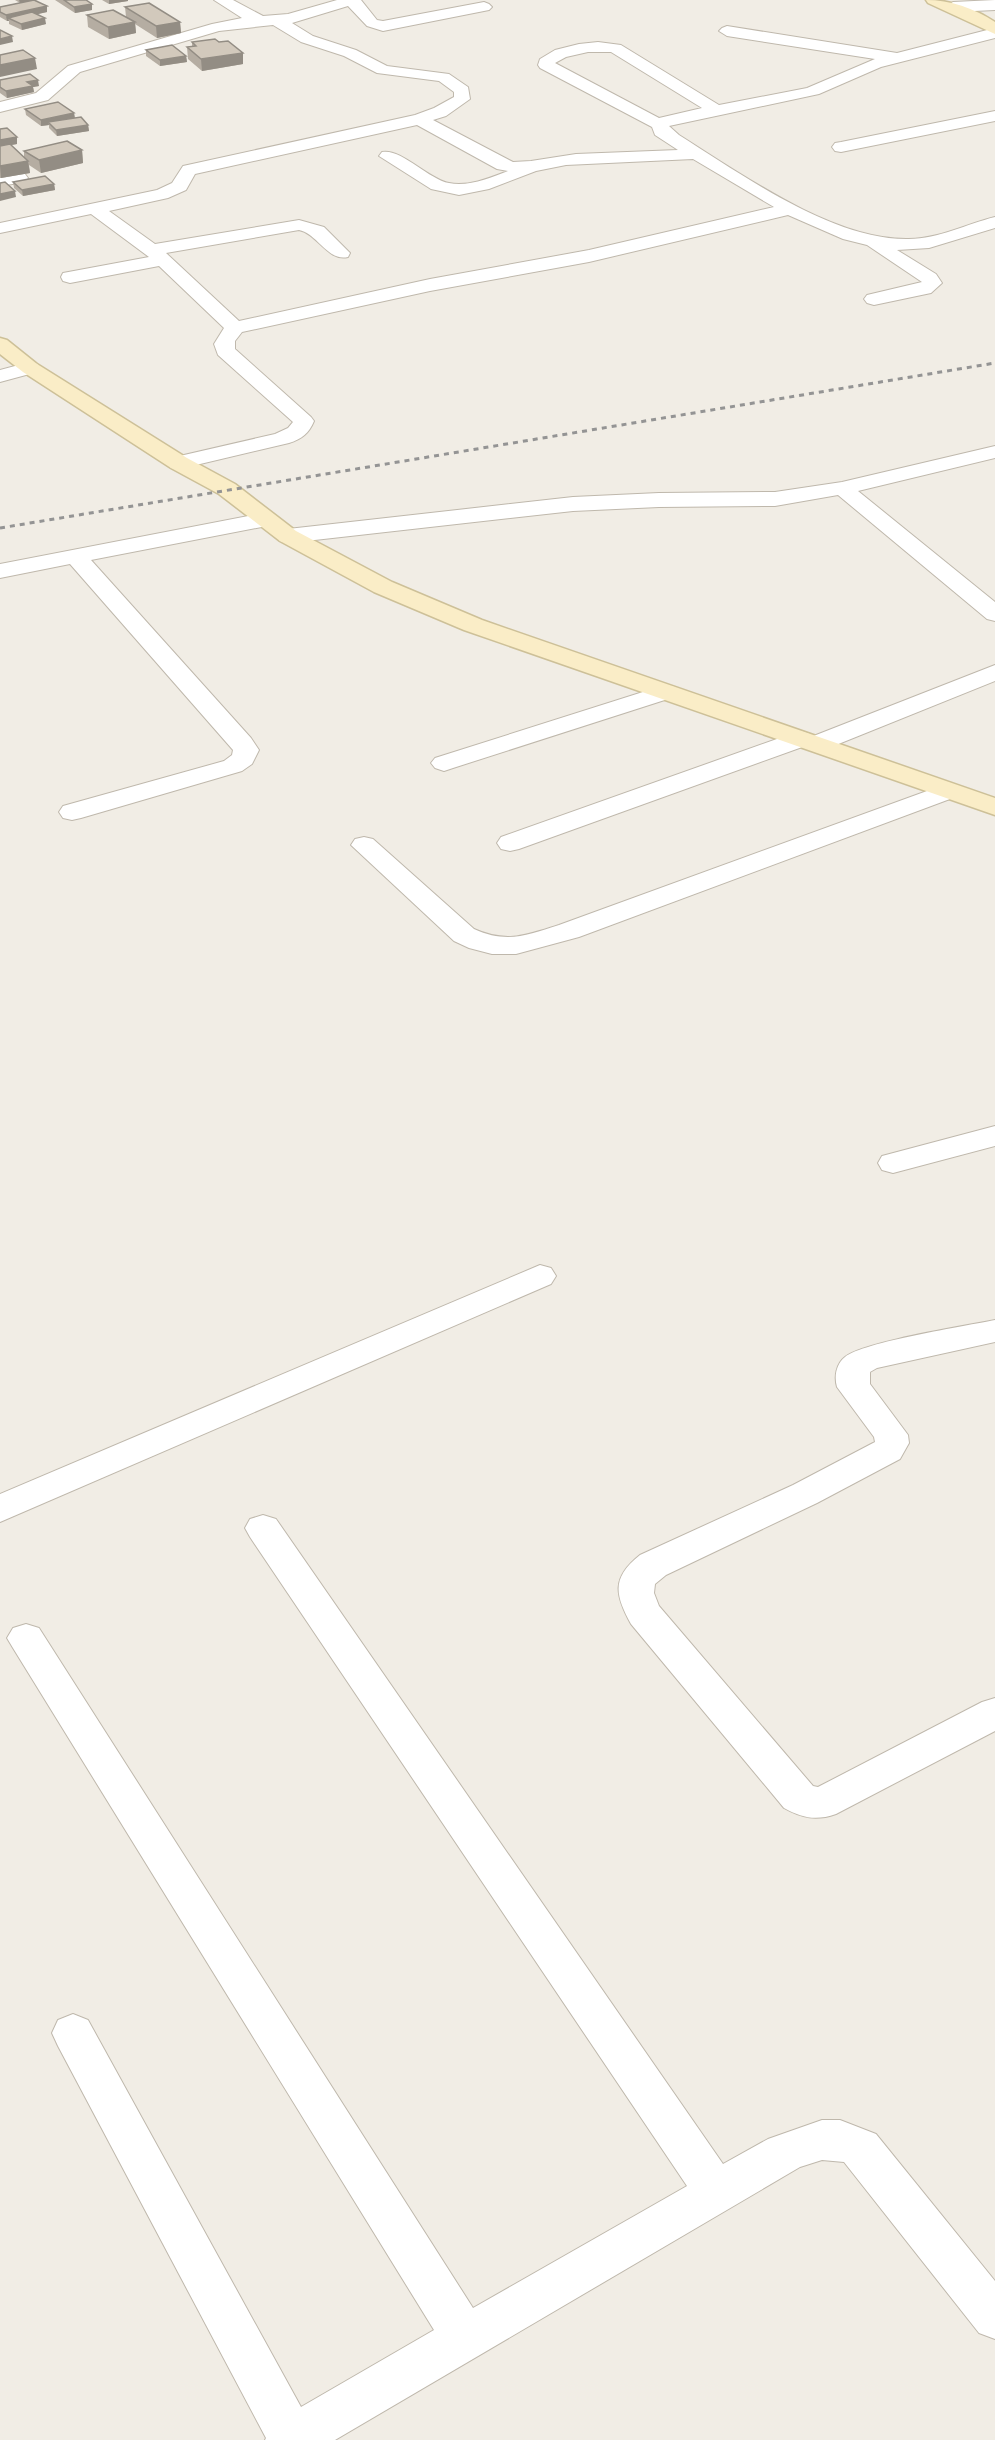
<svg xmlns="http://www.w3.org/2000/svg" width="995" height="2440" font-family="'Work Sans',sans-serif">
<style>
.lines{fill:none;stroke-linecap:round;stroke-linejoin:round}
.street-casing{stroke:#bfb8ac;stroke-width:2}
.secondary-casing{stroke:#cdc098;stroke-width:3}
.street{fill:#fff;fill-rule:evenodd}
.secondary{fill:#faedc7;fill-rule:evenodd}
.rail{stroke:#949494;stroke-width:3;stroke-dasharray:5 5;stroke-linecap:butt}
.wall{fill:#b5ada2}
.shaded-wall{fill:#938d84}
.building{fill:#d2c9bc;stroke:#938d84;stroke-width:1.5}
</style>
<rect width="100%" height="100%" fill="#f1ede5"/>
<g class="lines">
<g class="street-casing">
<path id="street" d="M214 0H233L263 16 288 14 337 0H361L377 20 383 21 484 2 489 4 492 7 489 10 383 31 367 26 348 6 292 23 313 36 356 50 387 66 449 74 468 87 470 99 446 116 433 120 513 162 531 161 576 154 678 150 655 135 652 127 540 68 538 65 540 59 555 50 579 44 598 42 621 45 719 105 807 88 875 59 727 36 719 31 722 28 727 26 897 53 995 28V38L881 67 819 94 669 126 679 135C741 174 831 239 906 239 937 240 966 224 995 217V228L929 248 897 250 936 274 942 283 931 293 874 305 867 303 864 299 867 295 922 282 867 245 843 239 788 215 589 262 430 291 242 332 235 341V349L311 417 314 421C309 433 302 439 289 443L179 469 171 468 168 463 171 458 275 434 288 428 293 422 218 355 214 344 224 328 159 266 70 283 63 281 61 277 63 273 149 257 91 214 0 233V223L157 190 172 183 183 166 415 115 434 108 454 97V92L439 81 377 73 344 56 301 42 273 25 219 31 80 72 48 100 0 112V102L36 93 68 66 212 24 242 18ZM588 52H611L702 108 659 118 555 63 566 57ZM417 125 497 169 508 171C490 178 468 187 449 183 428 179 401 148 382 152L379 156 431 189 459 195 489 189 536 171 566 165 693 159 774 207 589 250 430 279 239 321 166 253 299 230C318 234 328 262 348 257L350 253 324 227 299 220 155 244 109 211 168 198 186 190 195 174Z
M995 0V10L953 12 945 7 953 2Z
M995 111V121L841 152 835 151 832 147 835 143 841 142Z
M19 173 25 174 28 178 25 182 0 186V176Z
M30 362 37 364 40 368 37 372 0 382V370Z
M995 446V458L858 491 995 602V621L987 619 838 495 775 506 659 507 573 511 288 543 280 541 277 536 280 531 288 529 573 497 659 493 775 492 842 482Z
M264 513 272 515 275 520 272 525 91 560 251 738 259 750 252 764 242 771 81 818 72 820 63 818 59 812 63 806 224 761 232 755 233 750 70 564 0 578V564Z
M995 665V681L826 749 817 752 808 749 805 746 519 849 510 851 501 849 497 843 501 837 791 734 800 731 809 734 811 737Z
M665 685 674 687 677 692 674 697 453 768 444 771 435 768 431 763 435 758Z
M949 783 958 786 962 791 958 796 579 937 516 954H492L469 948 454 941 351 845 355 839 364 837 373 839 474 929C507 944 527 935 559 925Z
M995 1126V1146L893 1173 882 1170 878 1163 882 1156Z
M540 1265 551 1268 556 1276 551 1284 0 1522V1494Z
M995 1320V1342L877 1368 870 1372V1384L908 1435 909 1443 900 1459 817 1503 666 1575 655 1584 654 1593 659 1606 813 1786 818 1787 982 1702 995 1698V1731L836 1814C816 1821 802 1818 784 1808L631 1624C615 1595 611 1578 640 1555L793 1485 875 1442 874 1437 837 1387C834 1377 836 1364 845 1357 863 1342 966 1326 995 1320Z
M263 1515 276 1519 723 2164 768 2139 822 2120H840L876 2134 995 2281V2339L979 2333 844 2162 822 2160 800 2167 335 2440H265L266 2438 58 2046 52 2033 58 2020 73 2014 88 2020 301 2407 434 2330 13 1648 7 1638 13 1628 26 1624 39 1628 473 2308 687 2186 250 1537 245 1528 250 1519Z"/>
</g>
<g class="secondary-casing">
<path id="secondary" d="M926 0C950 0 974 8 995 22V34L928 3Z
M0 338 7 340 37 364 187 458 235 484 296 531 392 582 482 620 995 798V815L464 630 374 592 280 541 219 494 171 468 23 372 0 354Z"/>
</g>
<use href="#street" class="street"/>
<use href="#secondary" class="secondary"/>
<path class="rail" d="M0 528 995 363"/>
</g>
<path class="wall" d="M15 0H38H35L47 12 37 14 46 24 22 30 9 24V21H7L0 17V7L20 3Z
M55 0H86L92 4V10L75 13Z
M102 0H128V1L109 4Z
M125 7 180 22 181 33 157 38 135 24 136 33 109 39 88 27 87 15 126 17Z
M192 42H219L243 64 202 71 188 59 187 47 192 46Z
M146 50 186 56 187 62 160 66 146 56Z
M0 80 39 86 33 87 34 92 7 98 0 93Z
M25 109 74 113 75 118 88 125 89 131 57 136 49 128V125L41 126 26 115Z
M0 129 17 137V144L11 145 24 157V151L82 150 83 163 41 173 29 165 30 173 1 178H0Z
M13 182 54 184 55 190 23 196 14 188Z"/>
<path class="shaded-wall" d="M19 0H38L20 3Z
M109 0H128V1L109 4Z
M92 4V10L75 13 74 7Z
M47 6V12L13 20 8 18 9 21H7L6 15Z
M45 18 46 24 22 30 21 24Z
M135 22 136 33 109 39 108 27Z
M180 22 181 33 157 38 156 26Z
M12 36 13 42 0 45V39Z
M243 53V64L202 71 201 59Z
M186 56 187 62 160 66V60Z
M35 58 37 69 0 77V65Z
M38 80 39 86 33 87 34 92 7 98 6 91 27 82Z
M74 113 75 120 48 122 49 125 41 126V120Z
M88 125 89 131 57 136 56 130Z
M17 137V144L0 147V140Z
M82 150 83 163 41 173 39 160Z
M28 161 30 173 1 178 0 166Z
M54 184 55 190 23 196 22 190Z
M15 191 16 197 0 201V194Z"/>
<path class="building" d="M34 0 47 6 6 15 0 12V7Z
M64 0H86L92 4 74 7Z
M149 3 180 22 156 26 125 7Z
M113 10 135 22 108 27 87 15Z
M32 12 45 18 21 24 8 18Z
M0 30 12 36 0 39Z
M215 39 219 42 228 41 243 53 201 59 187 47 196 46 192 42Z
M172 45 186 56 160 60 146 50Z
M23 50 35 58 0 65V55Z
M30 74 38 80 27 82 33 86 6 91 0 87V80Z
M58 102 74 113 41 120 25 109Z
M81 117 88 125 56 130 48 122Z
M7 128 17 137 0 140V129Z
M67 141 82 150 39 160 24 151Z
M10 144 28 161 0 166V146Z
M45 176 54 184 22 190 13 182Z
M5 182 15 191 0 194V183Z"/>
</svg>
